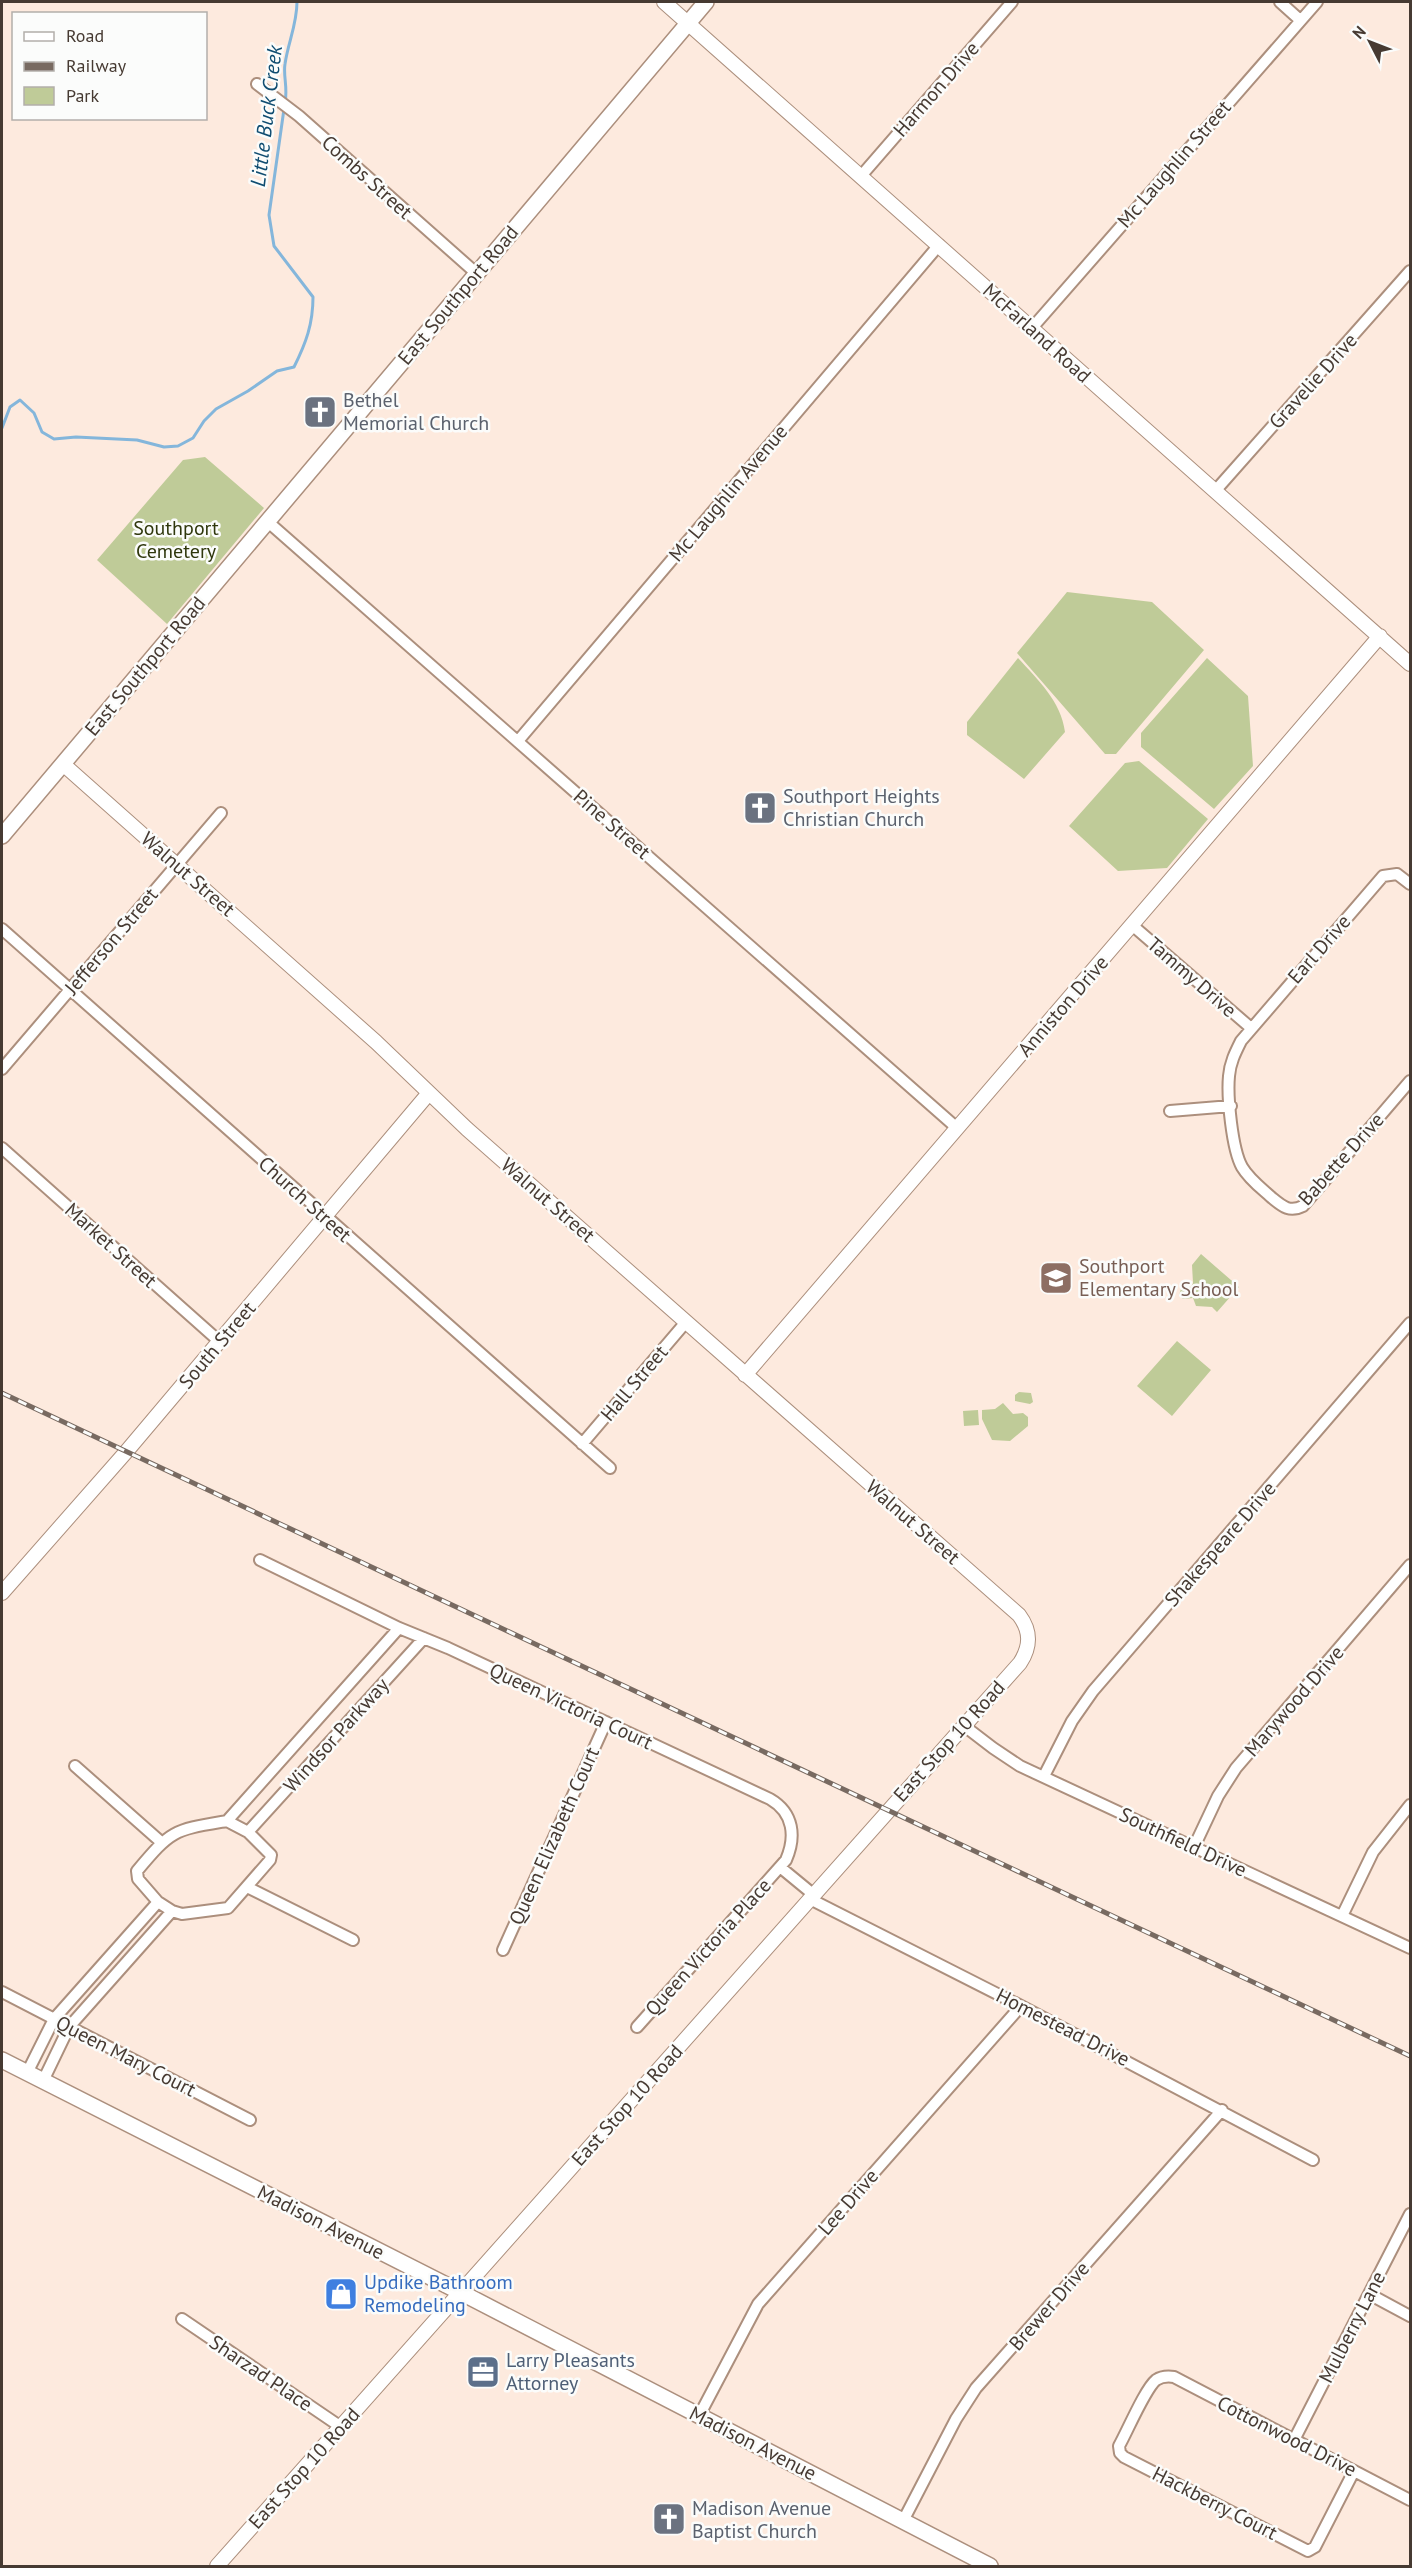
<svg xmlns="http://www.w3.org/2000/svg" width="1412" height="2568" font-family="'PT Sans',sans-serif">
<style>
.green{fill:#bfcb98}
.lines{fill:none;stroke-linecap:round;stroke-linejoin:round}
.stream{stroke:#84b6db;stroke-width:3}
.minor-casing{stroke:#ac8f7d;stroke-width:14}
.tertiary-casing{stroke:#ac8f7d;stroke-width:16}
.secondary-casing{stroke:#ac8f7d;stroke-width:18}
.minor{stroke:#fff;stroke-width:10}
.tertiary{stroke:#fff;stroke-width:14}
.secondary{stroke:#fff;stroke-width:15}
.rail-casing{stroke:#786a61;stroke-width:5}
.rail{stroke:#fbfcfb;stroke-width:3;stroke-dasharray:9;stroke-linecap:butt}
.labels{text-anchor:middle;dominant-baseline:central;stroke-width:5;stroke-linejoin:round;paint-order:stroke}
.street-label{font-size:20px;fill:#463a32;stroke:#fbfcfb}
.worship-label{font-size:20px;fill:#5b616d;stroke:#fbfcfb;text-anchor:start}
.park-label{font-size:20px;fill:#2f370c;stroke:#fbfcfb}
.education-label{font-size:20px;fill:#785e54;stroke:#fbfcfb;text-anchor:start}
.shop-label{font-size:20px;fill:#366cbe;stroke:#fbfcfb;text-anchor:start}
.service-label{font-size:20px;fill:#4e5e75;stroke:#fbfcfb;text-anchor:start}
.water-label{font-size:21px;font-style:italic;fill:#104d71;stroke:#fbfcfb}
</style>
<rect width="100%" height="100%" fill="#fdeade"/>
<path class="green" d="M205 457 264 508 167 624 97 560 183 460Z
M1067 592 1152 602 1204 650 1116 754H1105L1017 653Z
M1018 658C1038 680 1061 701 1065 732L1024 779 967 735V722Z
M1207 658 1248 696 1253 766 1214 809 1141 747V733Z
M1139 761 1208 819 1167 868 1118 871 1069 826 1125 763Z
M1201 1254 1239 1287 1217 1312 1212 1307 1196 1306 1193 1298 1183 1299 1179 1295 1182 1286 1191 1287 1193 1283 1192 1265Z
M1177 1341 1211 1370 1172 1416 1137 1386Z
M1019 1392 1031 1393 1033 1402 1030 1404 1015 1401V1395Z
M1003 1403 1013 1414 1023 1413 1028 1417V1426L1010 1441 992 1440 982 1419V1410L995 1409Z
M978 1410 979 1425 964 1426 963 1411Z"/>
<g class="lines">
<path class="stream" d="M285 103C288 87 283 76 285 64 288 43 297 24 297 2
M2 428 10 407 20 400 34 413 42 432 54 439 76 437 137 440 164 447 178 446 193 438 204 421 216 409 248 391 277 371 294 367C306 343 313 324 313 297L274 246 269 215 284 109"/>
<g class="minor-casing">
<path id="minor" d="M1280 2 1300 20
M257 84 299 116 476 273
M861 176 1012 2
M1032 328 1317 2
M1216 490 1410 271
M267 521 957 1128
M518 741 939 245
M1410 884 1397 874 1383 876 1241 1041C1235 1053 1230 1063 1229 1076 1227 1097 1232 1149 1242 1167 1249 1179 1261 1188 1271 1197 1282 1206 1289 1213 1303 1206L1410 1081
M1132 925 1251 1028
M2 929 610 1468
M2 1069 221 813
M1170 1111 1231 1106
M2 1148 220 1342
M582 1444 686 1322
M260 1560 399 1628 448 1648 770 1799C794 1813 796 1837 786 1860L637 2027
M963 1725 993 1748 1020 1766 1410 1948
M75 1766 161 1842
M1044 1776 1072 1721 1093 1691 1410 1323
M227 1821 248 1832 271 1855 270 1860 228 1908 182 1914 172 1911 158 1902 138 1879 137 1871C172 1829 174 1830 227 1821Z
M227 1821 399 1628
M248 1832 424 1638
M1194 1847 1218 1796 1236 1768 1410 1565
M780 1867 814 1895
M247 1887 353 1940
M810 1899 1021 2006 1313 2160
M1342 1916 1373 1852 1410 1805
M503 1950 606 1722
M2 1992 250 2120
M27 2073 54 2019 158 1902
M43 2081 69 2027 172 1911
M1369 2294 1410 2316
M182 2319 341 2427
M699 2416 758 2304 1021 2006
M1294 2440 1410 2214
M1354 2471 1315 2547 1308 2551 1124 2457 1120 2453 1119 2446C1127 2432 1145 2389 1156 2380 1162 2376 1167 2376 1174 2377L1410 2500
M903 2521 956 2419 976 2388 1222 2110"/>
</g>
<g class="tertiary-casing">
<path id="tertiary" d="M664 2 1410 664
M63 764 376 1042 467 1129 1019 1615C1031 1631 1031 1646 1020 1663L217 2566
M745 1375 1380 636
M2 1593 126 1452 429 1093"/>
</g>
<g class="secondary-casing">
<path id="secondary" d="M2 836 706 2
M2 2060 462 2293 990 2566"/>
</g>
<use href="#minor" class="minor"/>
<use href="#tertiary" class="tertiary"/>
<use href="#secondary" class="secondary"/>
<g class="rail-casing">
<path id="rail" d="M2 1393 1410 2056"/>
</g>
<use href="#rail" class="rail"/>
</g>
<defs>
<g id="church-square" transform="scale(1.725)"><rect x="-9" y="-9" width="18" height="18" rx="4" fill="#6b7280" stroke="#fbfcfb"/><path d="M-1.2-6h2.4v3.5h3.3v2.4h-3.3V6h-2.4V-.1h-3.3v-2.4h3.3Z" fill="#fff"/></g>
<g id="school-square" transform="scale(1.725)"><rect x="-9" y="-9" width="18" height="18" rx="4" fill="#8d6e63" stroke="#fbfcfb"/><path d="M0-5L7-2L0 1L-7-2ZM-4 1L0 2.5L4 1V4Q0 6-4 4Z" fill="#fff"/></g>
<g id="shop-square" transform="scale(1.725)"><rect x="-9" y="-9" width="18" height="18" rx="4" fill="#3f7fe0" stroke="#fbfcfb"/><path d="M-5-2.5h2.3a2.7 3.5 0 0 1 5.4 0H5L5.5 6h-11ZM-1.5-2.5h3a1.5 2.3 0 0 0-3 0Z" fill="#fff"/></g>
<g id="office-square" transform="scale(1.725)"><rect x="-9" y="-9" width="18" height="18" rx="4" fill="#5c6f8a" stroke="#fbfcfb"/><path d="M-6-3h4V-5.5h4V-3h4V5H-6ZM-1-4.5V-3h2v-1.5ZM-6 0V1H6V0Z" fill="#fff"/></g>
</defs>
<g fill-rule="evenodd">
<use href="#church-square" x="320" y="412"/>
<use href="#church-square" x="760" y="808"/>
<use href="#school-square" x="1056" y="1278"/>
<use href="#shop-square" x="341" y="2294"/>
<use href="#office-square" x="483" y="2372"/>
<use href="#church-square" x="669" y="2519"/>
</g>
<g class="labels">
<g class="street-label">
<text transform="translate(936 89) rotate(-49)">Harmon Drive</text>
<text transform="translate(1174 164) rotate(-49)">Mc Laughlin Street</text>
<text transform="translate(367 177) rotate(42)">Combs Street</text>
<text transform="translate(458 295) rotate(-50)">East Southport Road</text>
<text transform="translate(1037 333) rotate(42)">McFarland Road</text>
<text transform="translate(1313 381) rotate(-48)">Gravelie Drive</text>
<text transform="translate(728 493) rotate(-50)">Mc Laughlin Avenue</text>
<text transform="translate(145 666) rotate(-50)">East Southport Road</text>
<text transform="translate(612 824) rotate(41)">Pine Street</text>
<text transform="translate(188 874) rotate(41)">Walnut Street</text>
<text transform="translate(111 941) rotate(-50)">Jefferson Street</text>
<text transform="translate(1319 949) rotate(-49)">Earl Drive</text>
<text transform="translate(1192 977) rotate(41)">Tammy Drive</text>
<text transform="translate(1063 1006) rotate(-49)">Anniston Drive</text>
<text transform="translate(1341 1159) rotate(-48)">Babette Drive</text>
<text transform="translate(305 1199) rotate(42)">Church Street</text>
<text transform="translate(548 1200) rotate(41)">Walnut Street</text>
<text transform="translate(111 1245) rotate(42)">Market Street</text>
<text transform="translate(217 1345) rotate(-50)">South Street</text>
<text transform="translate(634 1383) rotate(-50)">Hall Street</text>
<text transform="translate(913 1522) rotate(41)">Walnut Street</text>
<text transform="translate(1220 1544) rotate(-49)">Shakespeare Drive</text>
<text transform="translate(1294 1701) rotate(-49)">Marywood Drive</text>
<text transform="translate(571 1706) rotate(25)">Queen Victoria Court</text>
<text transform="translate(336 1735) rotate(-48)">Windsor Parkway</text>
<text transform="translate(949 1741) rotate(-48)">East Stop 10 Road</text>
<text transform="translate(554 1836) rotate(-66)">Queen Elizabeth Court</text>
<text transform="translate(1183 1842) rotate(25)">Southfield Drive</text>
<text transform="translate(708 1947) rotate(-48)">Queen Victoria Place</text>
<text transform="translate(1063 2027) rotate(27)">Homestead Drive</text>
<text transform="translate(126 2056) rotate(27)">Queen Mary Court</text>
<text transform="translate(627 2105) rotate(-48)">East Stop 10 Road</text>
<text transform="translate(848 2202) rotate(-49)">Lee Drive</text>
<text transform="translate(321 2222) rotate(27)">Madison Avenue</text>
<text transform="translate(1049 2306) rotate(-49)">Brewer Drive</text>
<text transform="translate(1352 2327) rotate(-63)">Mulberry Lane</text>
<text transform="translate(261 2373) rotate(34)">Sharzad Place</text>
<text transform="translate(1287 2436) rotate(27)">Cottonwood Drive</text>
<text transform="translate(753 2443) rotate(27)">Madison Avenue</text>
<text transform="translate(304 2468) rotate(-48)">East Stop 10 Road</text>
<text transform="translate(1215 2503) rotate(27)">Hackberry Court</text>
</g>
<g class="worship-label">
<text x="343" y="400">Bethel<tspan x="343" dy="23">Memorial Church</tspan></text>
<text x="783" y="796">Southport Heights<tspan x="783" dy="23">Christian Church</tspan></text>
<text x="692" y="2508">Madison Avenue<tspan x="692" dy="23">Baptist Church</tspan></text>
</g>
<g class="park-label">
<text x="176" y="528">Southport<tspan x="176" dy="23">Cemetery</tspan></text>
</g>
<g class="education-label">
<text x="1079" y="1266">Southport<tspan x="1079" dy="23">Elementary School</tspan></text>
</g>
<g class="shop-label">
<text x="364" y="2282">Updike Bathroom<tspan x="364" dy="23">Remodeling</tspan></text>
</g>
<g class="service-label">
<text x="506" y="2360">Larry Pleasants<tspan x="506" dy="23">Attorney</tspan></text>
</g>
<g class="water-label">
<text transform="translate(266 116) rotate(-83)">Little Buck Creek</text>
</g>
</g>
<rect width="1412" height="2568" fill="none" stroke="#463a32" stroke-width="6"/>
<rect x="12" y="12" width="195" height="108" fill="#fbfcfb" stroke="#b3aeab" stroke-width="1.5"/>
<rect x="24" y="32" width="30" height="9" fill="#ffffff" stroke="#b3aeab" stroke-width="1.5"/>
<text x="66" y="42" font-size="18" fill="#463a32">Road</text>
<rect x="24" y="62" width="30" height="9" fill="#786a61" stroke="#b3aeab" stroke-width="1.5"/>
<text x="66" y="72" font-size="18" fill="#463a32">Railway</text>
<rect x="24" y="87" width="30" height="18" fill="#bfcb98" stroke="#b3aeab" stroke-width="1.5"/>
<text x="66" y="102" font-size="18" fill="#463a32">Park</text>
<g transform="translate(1370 42) rotate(312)" stroke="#fbfcfb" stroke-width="4.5" paint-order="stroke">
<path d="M0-4.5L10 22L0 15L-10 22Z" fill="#463a32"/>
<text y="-9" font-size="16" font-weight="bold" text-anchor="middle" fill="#463a32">N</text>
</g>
</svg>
